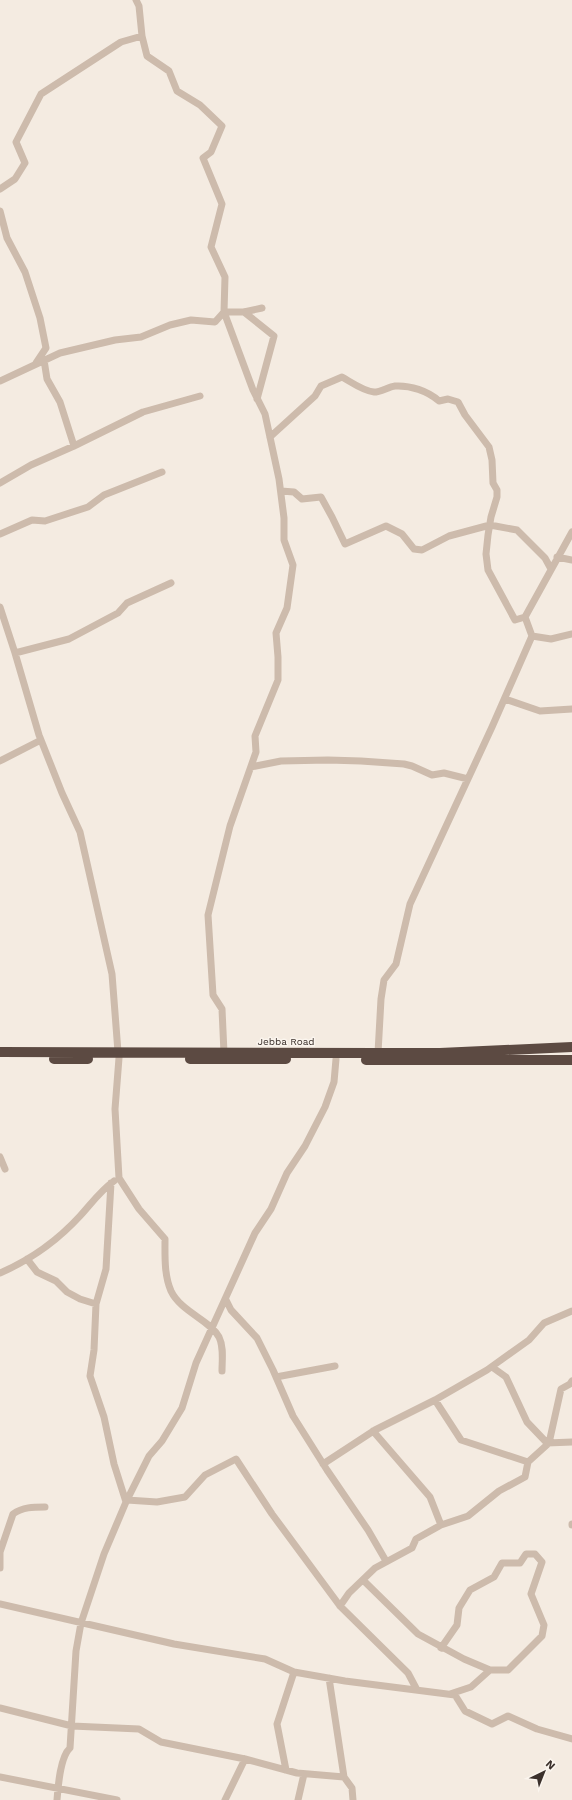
<svg xmlns="http://www.w3.org/2000/svg" width="572" height="1800" font-family="'Work Sans',sans-serif">
<style>
.lines{fill:none;stroke-linecap:round;stroke-linejoin:round}
.minor{stroke:#cdbbac;stroke-width:7}
.highway{stroke:#5c4a42;stroke-width:10}
.labels{text-anchor:middle;dominant-baseline:central;stroke-width:3;stroke-linejoin:round;paint-order:stroke}
.street-label{font-size:10px;fill:#3b302b;stroke:#fbf5ee}
</style>
<rect width="100%" height="100%" fill="#f4ebe1"/>
<g class="lines">
<path class="minor" d="M136 0 139 6 142 36 147 56 169 71 177 91 200 105 222 126 211 152 203 158 222 204 211 247 225 277 224 312 253 390 265 414 279 479 284 518V540L293 565 287 608 276 633 278 657V680L255 736 256 752 230 826 208 915 213 995 222 1009 224 1053
M0 189 15 179 25 163 16 142 41 94 121 42 142 36
M0 211 7 238 25 272 40 318 46 348 36 363
M244 312 274 336 257 399
M0 381 60 353 115 340 141 337 170 325 191 320 215 322 224 312H244L262 308
M270 437 315 396 321 386 342 377C351 382 363 391 374 392 381 392 388 387 395 386 410 385 428 391 439 401L448 399 458 402 465 415 489 447 492 460 493 483 497 490V497L491 517 488 535 486 554 488 570 515 620 525 617
M74 446 143 412 200 396
M0 483 31 465 74 446 60 402 47 379 44 360
M281 491 294 492 302 499 321 497 332 517 345 544 386 526 402 534 414 549 422 550 449 536 490 525 517 530 545 558 551 569
M0 534 32 520 45 521 88 507 104 495 162 472
M557 557 572 560
M0 607 15 653 39 735 62 793 80 832 112 974 118 1052
M532 636 551 639 572 634
M15 653 69 639 118 613 127 603 171 583
M505 699 540 711 572 709
M0 761 41 740
M251 767 281 761 328 760 361 761 404 764 412 766 432 775 444 773 468 779
M378 1053 381 999 384 980 396 964 410 904 492 727 532 636 525 617 572 532
M119 1058 115 1109 119 1178 139 1209 165 1239C165 1256 164 1275 171 1291 181 1312 210 1320 219 1337 224 1347 222 1360 222 1371
M0 1157 5 1169
M111 1183 106 1269 96 1304 94 1350 90 1376 104 1417 114 1464 126 1502
M27 1259 37 1272 56 1281 67 1292 80 1299 96 1304
M0 1273C30 1260 58 1240 80 1216 91 1204 100 1191 114 1181
M226 1300 231 1310 257 1338 273 1370 293 1416 327 1470 368 1530 386 1561
M492 1367 506 1377 527 1422 547 1443 572 1442
M276 1377 335 1366
M435 1400 461 1440 528 1462 549 1443 561 1389 570 1384 572 1381
M373 1431 430 1497 441 1525
M323 1464 375 1430 435 1400 487 1370 529 1340 544 1323 572 1311
M127 1500 157 1502 185 1497 205 1475 236 1459 272 1514 340 1606 408 1673 417 1690
M572 1524V1525
M0 1568V1552L13 1514C23 1507 33 1507 45 1507
M363 1580 418 1634 464 1659 490 1670
M0 1604 174 1644 265 1659 294 1672 345 1681 455 1695 465 1711 492 1724 508 1716 537 1729 572 1739
M340 1606 349 1593 375 1568 412 1548 416 1539 441 1525 468 1516 499 1491 525 1477 528 1462
M441 1648 457 1625 459 1608 470 1590 494 1577 502 1563H520L526 1554H535L542 1562 531 1594 544 1625 542 1636 508 1670H490L471 1687 450 1694
M329 1678 344 1777 352 1788 353 1800
M0 1708 72 1726 139 1729 161 1742 245 1759 297 1773 344 1777
M286 1770 277 1724 294 1672
M0 1777 117 1800
M57 1800C58 1787 60 1757 70 1748L76 1651 81 1623 104 1554 126 1502 149 1456 162 1441 182 1408 196 1363 255 1233 271 1209 287 1173 305 1146 325 1107 334 1082 336 1059
M225 1800 245 1759
M298 1800 304 1774"/>
<path class="highway" d="M0 1052 378 1053H440L572 1047
M54 1059H88
M190 1059H286
M366 1060H572"/>
</g>
<g class="labels">
<g class="street-label">
<text x="286" y="1041">Jebba Road</text>
</g>
</g>
<g transform="translate(544 1772) rotate(43)" stroke="#fbf5ee" stroke-width="3" paint-order="stroke">
<path d="M0-3L7 15L0 10L-7 15Z" fill="#3b302b"/>
<text y="-6" font-size="11" font-weight="bold" text-anchor="middle" fill="#3b302b">N</text>
</g>
</svg>
